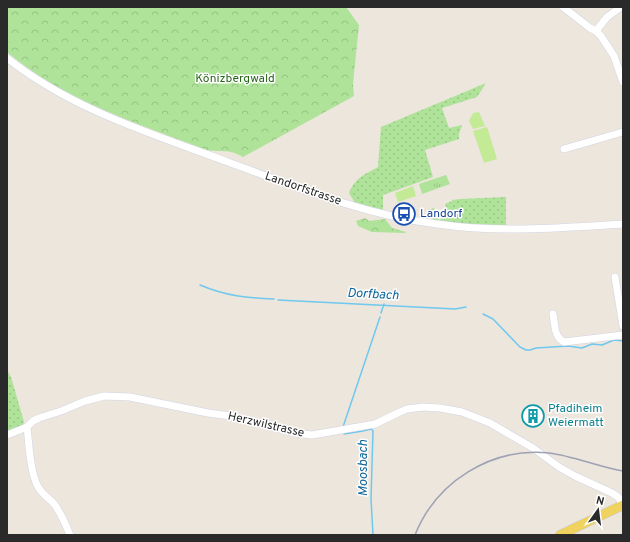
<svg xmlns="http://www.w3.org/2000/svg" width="630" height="542" font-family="Overpass,sans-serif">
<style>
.grass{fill:url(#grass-dots)}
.forest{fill:url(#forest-crowns)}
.park{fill:url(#park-tufts)}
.pitch{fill:#c3ea95}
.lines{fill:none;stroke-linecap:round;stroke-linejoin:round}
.stream{stroke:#70c8ee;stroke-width:1.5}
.minor-casing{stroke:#d2d4e3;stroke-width:8}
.major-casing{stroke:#c8c8c8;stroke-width:10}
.minor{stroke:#fff;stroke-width:7}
.major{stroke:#f0d35e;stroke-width:9}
.rail{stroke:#9fa1b4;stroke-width:1.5}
.labels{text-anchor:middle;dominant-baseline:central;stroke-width:3;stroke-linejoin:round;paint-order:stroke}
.park-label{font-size:12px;fill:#28671a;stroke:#fff}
.street-label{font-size:12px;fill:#2a2a2a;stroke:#fff}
.transit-label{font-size:12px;fill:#164399;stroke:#fff;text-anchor:start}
.culture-label{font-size:12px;fill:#0d838f;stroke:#fff;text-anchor:start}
.water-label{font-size:13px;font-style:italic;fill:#0e659a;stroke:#fff}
</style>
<defs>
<pattern id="grass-dots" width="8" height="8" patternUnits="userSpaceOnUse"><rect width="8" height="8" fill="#afe399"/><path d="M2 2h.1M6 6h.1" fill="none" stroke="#97c384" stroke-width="1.8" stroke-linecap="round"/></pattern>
<pattern id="forest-crowns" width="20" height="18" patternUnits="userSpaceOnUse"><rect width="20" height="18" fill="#afe399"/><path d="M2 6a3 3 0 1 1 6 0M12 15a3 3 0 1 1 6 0" fill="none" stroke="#97c384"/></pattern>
<pattern id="park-tufts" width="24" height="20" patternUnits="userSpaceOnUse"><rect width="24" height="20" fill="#afe399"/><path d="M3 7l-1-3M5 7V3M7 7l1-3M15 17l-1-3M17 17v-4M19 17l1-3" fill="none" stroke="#97c384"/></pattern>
</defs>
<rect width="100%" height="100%" fill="#ece6dc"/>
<path class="grass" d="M486 83 477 97 442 108 449 128 462 125 459 134V139L425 150 433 177 383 195V210L355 203 349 193C356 177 364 175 378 167L381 127Z
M506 197V226L478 225 432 220 428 210 434 208 439 220 449 216 445 204 452 201V200L460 199Z
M7 370 11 377 24 422 23 425 7 433Z"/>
<path class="forest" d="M7 7H346L359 25 353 84 354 96 243 157C228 148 221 153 207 150 203 149 199 147 196 146 130 121 61 98 7 52Z
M365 218 369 221 385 219 392 228 406 232 405 233 372 232 358 226 356 221Z"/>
<path class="park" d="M446 175 450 184 422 194 419 184Z"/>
<path class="pitch" d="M479 112 485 126 473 129 469 121 473 113Z
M487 127 497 159 484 163 473 131Z
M413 186 416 196 398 202 395 193Z"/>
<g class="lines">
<path class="stream" d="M200 285C226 296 247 298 274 299
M278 300 455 309 466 307
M381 313 384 304
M483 314 493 319 520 347 526 350H530L536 348 568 346 582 348 592 344 602 345 614 340 623 341
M343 427 380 317
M344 434 363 431 371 429 373 431 371 499 373 535"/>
<g class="minor-casing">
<path id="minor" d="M563 7 590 28 596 31 601 36 614 56 623 82
M596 31 607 17 621 7
M7 58C71 109 152 134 228 162 296 187 365 215 437 224 499 233 561 228 623 224
M564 149 623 132
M615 277 623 326
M553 314C555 325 554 337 564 342L623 335
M27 427C29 444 30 472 38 487 42 494 50 499 55 505 61 514 66 525 70 535
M7 435 27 427 33 421 39 418 61 411 85 401 104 396 130 397 208 413 231 416 295 433 312 435 375 424 400 412 407 409 423 407 440 408 462 412 490 423 533 448 559 467 575 476 612 493 618 497 623 505"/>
</g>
<g class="major-casing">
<path id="major" d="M560 535 623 505"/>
</g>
<use href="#minor" class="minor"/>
<use href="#major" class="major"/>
<path class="rail" d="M415 535C436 482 491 447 549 453 574 456 598 467 623 471"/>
</g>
<defs>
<g id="bus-ring" transform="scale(1.15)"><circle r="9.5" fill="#fff" stroke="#1a4fb4" stroke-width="1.5"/><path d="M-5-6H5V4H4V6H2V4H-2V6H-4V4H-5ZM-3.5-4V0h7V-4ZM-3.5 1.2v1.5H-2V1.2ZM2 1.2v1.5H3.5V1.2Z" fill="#1a4fb4"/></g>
<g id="building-ring" transform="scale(1.15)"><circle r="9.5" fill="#fff" stroke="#0f9aa8" stroke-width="1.5"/><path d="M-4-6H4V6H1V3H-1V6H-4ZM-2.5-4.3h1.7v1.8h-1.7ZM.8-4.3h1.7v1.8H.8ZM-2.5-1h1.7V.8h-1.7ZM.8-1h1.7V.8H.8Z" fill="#0f9aa8"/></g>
</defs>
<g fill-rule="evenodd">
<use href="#bus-ring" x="404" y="214"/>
<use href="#building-ring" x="533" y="416"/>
</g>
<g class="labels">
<g class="park-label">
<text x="235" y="79">Könizbergwald</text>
</g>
<g class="street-label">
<text transform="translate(303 189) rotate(19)">Landorfstrasse</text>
<text transform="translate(266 425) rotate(13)">Herzwilstrasse</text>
</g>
<g class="transit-label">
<text x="420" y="214">Landorf</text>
</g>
<g class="culture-label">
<text x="548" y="409">Pfadiheim<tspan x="548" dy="14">Weiermatt</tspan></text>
</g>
<g class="water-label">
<text transform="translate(373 295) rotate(3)">Dorfbach</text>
<text transform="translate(364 468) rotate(-90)">Moosbach</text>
</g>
</g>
<rect width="630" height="542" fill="none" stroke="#2a2a2a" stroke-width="16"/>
<g transform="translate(598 510) rotate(14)" stroke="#ffffff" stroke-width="3" paint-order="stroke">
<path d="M0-3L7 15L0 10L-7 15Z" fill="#2a2a2a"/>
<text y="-6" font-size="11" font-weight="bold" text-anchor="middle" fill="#2a2a2a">N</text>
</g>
</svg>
